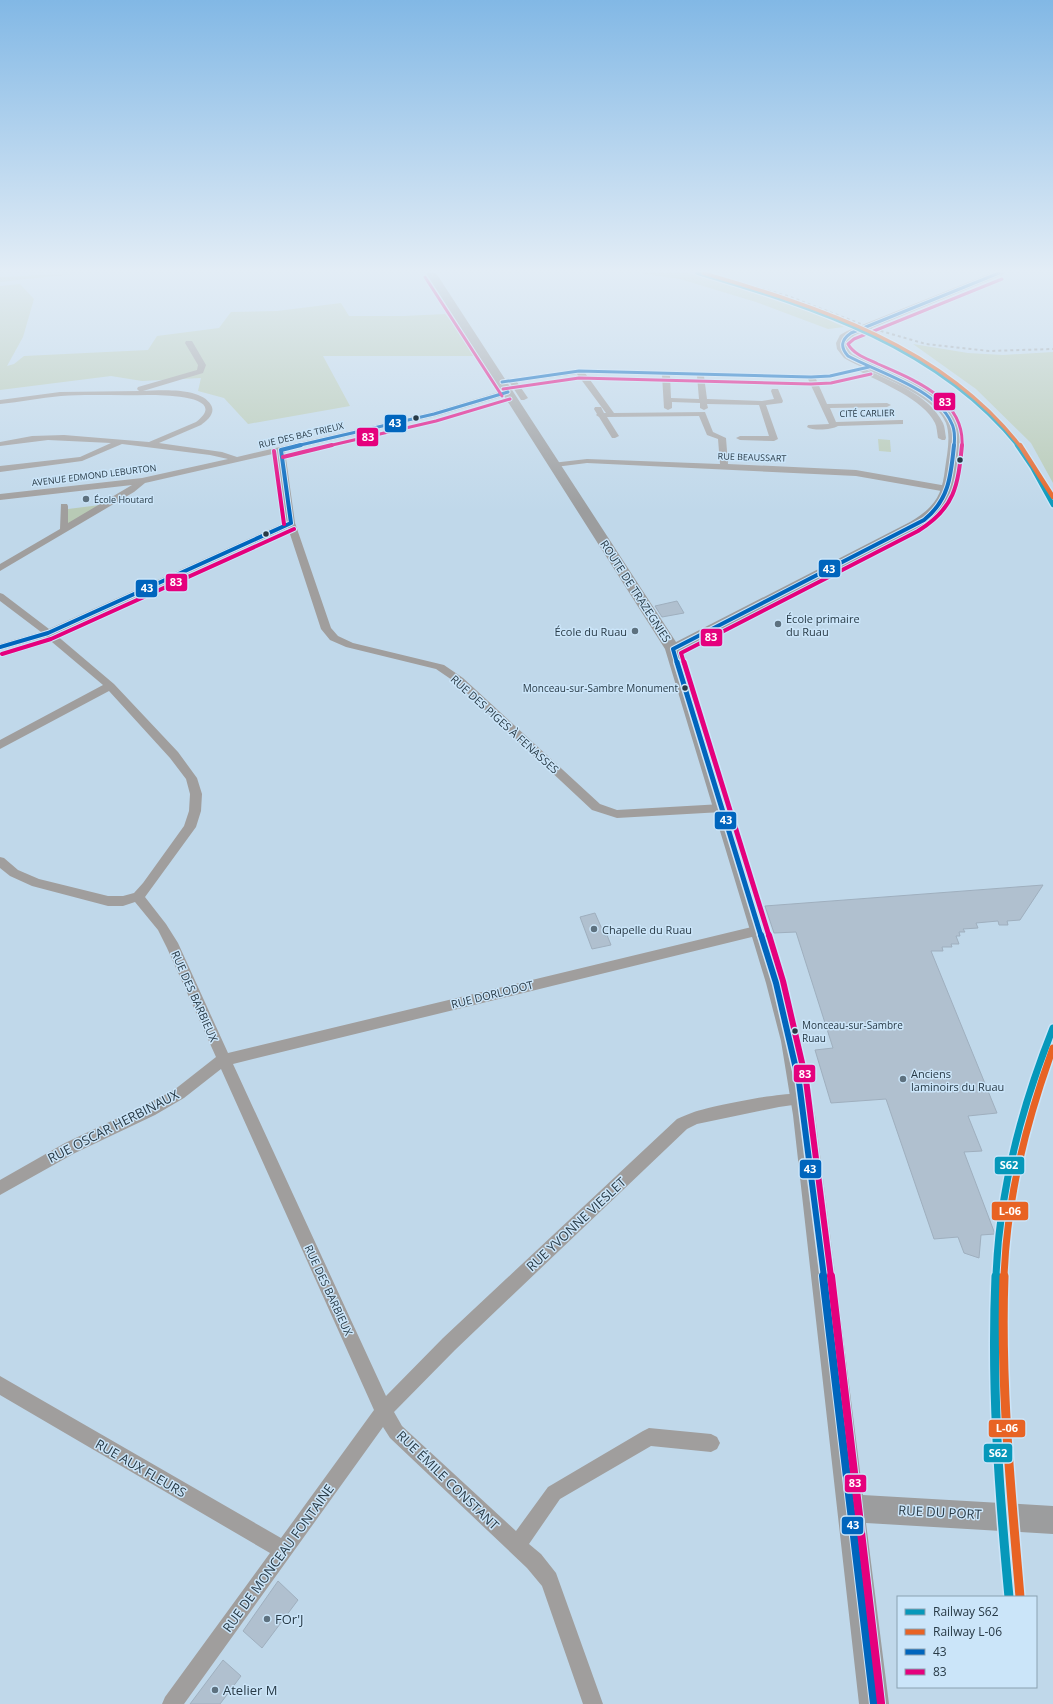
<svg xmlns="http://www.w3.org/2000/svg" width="1053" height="1704" font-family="'Open Sans',sans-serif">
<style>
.green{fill:#b8cab5}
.building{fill:#b0c0cf;stroke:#9fafbe}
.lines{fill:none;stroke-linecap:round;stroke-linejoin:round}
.street{fill:#a09e9d;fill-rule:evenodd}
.secondary{fill:#9c9d9e;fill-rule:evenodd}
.rail{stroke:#99a0a4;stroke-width:2;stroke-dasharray:3 3;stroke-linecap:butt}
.bus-1-far4-casing{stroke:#cbe5f9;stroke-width:5}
.bus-1-far3-casing{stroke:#cbe5f9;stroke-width:6}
.bus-1-far2-casing{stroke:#cbe5f9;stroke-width:8}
.bus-1-far1-casing{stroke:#cbe5f9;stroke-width:9}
.bus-1-casing{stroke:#cbe5f9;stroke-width:10}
.bus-2-far4-casing{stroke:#cbe5f9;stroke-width:5}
.bus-2-far3-casing{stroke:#cbe5f9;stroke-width:6}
.bus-2-far2-casing{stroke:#cbe5f9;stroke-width:8}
.bus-2-far1-casing{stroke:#cbe5f9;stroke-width:9}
.bus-2-casing{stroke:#cbe5f9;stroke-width:10}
.bus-1-far4{stroke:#0065bd;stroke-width:3}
.bus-1-far3{stroke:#0065bd;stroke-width:4}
.bus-1-far2{stroke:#0065bd;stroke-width:5}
.bus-1-far1{stroke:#0065bd;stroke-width:6}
.bus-1{stroke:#0065bd;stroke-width:8}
.bus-2-far4{stroke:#e5007d;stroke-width:3}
.bus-2-far3{stroke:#e5007d;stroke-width:4}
.bus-2-far2{stroke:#e5007d;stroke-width:5}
.bus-2-far1{stroke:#e5007d;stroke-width:6}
.bus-2{stroke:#e5007d;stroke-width:8}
.rail-1-far3-casing{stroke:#cbe5f9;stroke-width:5.5}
.rail-1-far2-casing{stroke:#cbe5f9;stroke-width:7}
.rail-1-far1-casing{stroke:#cbe5f9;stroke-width:10}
.rail-1-casing{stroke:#cbe5f9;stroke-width:12}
.rail-2-far3-casing{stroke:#cbe5f9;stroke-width:5.5}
.rail-2-far2-casing{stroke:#cbe5f9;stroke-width:7}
.rail-2-far1-casing{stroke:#cbe5f9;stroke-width:10}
.rail-2-casing{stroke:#cbe5f9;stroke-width:12}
.rail-1-far3{stroke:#0698ba;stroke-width:3.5}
.rail-1-far2{stroke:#0698ba;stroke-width:4.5}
.rail-1-far1{stroke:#0698ba;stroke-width:7}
.rail-1{stroke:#0698ba;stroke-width:9}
.rail-2-far3{stroke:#e86324;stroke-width:3.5}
.rail-2-far2{stroke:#e86324;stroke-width:4.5}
.rail-2-far1{stroke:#e86324;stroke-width:7}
.rail-2{stroke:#e86324;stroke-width:9}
.bus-dot{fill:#283a46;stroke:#cbe5f9;stroke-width:1.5}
.poi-dot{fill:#5d717f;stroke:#cbe5f9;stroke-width:1.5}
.labels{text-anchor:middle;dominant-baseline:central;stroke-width:3;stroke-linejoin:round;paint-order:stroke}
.far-street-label{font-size:9px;fill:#283a46;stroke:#cbe5f9}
.far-poi-label{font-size:9px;fill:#283a46;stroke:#cbe5f9;text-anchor:start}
.bus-label{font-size:10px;fill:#283a46;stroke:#cbe5f9;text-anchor:end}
.street-label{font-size:11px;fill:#283a46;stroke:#cbe5f9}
.poi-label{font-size:11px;fill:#283a46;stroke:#cbe5f9;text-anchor:start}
.near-street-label{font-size:13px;fill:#283a46;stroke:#cbe5f9}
.near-poi-label{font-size:13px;fill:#283a46;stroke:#cbe5f9;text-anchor:start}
.line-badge{stroke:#cbe5f9;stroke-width:1.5}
.badge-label{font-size:11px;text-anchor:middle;font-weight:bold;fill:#fff}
</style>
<rect width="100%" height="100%" fill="#c0d8ea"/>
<path class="green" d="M639 273H689L805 309 844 327 828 329 756 302 680 279Z
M73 274 0 282V277Z
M20 284 34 299 23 337 7 366 14 364 24 356 148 350 157 336 219 328 231 312 277 311 341 303 349 316H404L445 314 480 356H323L350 406 248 424 224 398 198 391 201 378 142 381 111 376 0 390V286Z
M913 344 968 353 1003 355 1053 352V483L1031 443 976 389Z
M878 439 890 440 891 452 879 451Z
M100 505 67 525 68 509Z"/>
<path class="building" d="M677 601 684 613 662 617 655 606Z
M1043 885 1020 920 1007 921 1008 925H999L998 921 976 923 978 928 963 929 965 932H959L960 936H956L959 944H951L952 947H942L943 951H931L997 1113 968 1116 982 1151 964 1152 995 1234 981 1235 979 1258 964 1253 958 1237 934 1239 886 1099 831 1103 815 1050 833 1048 796 932 774 933 765 906Z
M595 913 605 936 607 935 611 945 592 949 580 917Z
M278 1581 298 1600 262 1648 243 1631Z
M223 1660 241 1676 220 1704H190Z"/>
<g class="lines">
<path class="street" d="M186 341H192L206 365 203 373 143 391C161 390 201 387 211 405 216 413 207 421 201 425L159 443 222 452 237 457 432 412 505 390H511V394L437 416 285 451 295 523 331 628 338 636 353 643 444 665 463 678 600 804 617 810 722 804 726 805 728 808 726 811 722 812 617 818 592 810 455 682 436 669 346 647 330 640 321 629 288 528 55 634 114 684 178 752 197 778 202 794 201 811 196 827 145 897 166 924 178 943 228 1053 760 925 765 927 766 930 765 933 760 935 233 1064 386 1396 443 1338 677 1119C682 1117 688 1114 694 1112 712 1106 793 1089 807 1095L809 1099 807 1103 779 1107 697 1124 687 1129 455 1350 394 1412 402 1426 516 1531 548 1487 643 1431 649 1428 711 1434 717 1437 720 1443 717 1449 711 1452 651 1446 560 1499 529 1544 541 1554 556 1573 603 1704H583L542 1586 527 1568 390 1438 383 1427 184 1704H162L165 1697 270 1553 0 1395V1376L281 1538 374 1410 221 1069 184 1098 155 1115 75 1153 0 1195V1180L65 1143 145 1105 174 1090 216 1057 167 948 158 930 135 902 123 906H108L32 886 10 876 0 868V857L4 858 18 870 39 879 108 896H123L134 893 143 883 184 826 189 811 190 794 186 779 170 758 109 691 0 749V740L103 685 46 637 0 650V644L41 632 0 601V593L3 594 49 629 286 522 277 453 145 483 134 492 0 571V564L60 529 61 504H67L68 506V523L132 485 0 500V494L142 478 228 459 210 455 122 444 82 461 0 472V466L80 457 111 443 48 440 0 446V442L32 436 64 435 149 442 196 422C231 395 159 395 147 395 118 396 90 394 61 396 40 398 20 402 0 404V400L60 392 139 391 137 389 138 387 197 370 198 365 185 343Z
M869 365 873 367 867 370C893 382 929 395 943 423 945 427 945 433 946 438L945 440H942L938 438C937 433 937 427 935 423 923 399 882 383 859 371L830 378 816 379 827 404 887 403 891 405 887 407 830 408 836 422 900 420H903V424L838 426C832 430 813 431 807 427L808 425 829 424 808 379 704 376 707 399 762 401 774 399 771 391 772 389H778L783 401 782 403 766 405 778 439 774 441 740 440 736 438 740 436H769L759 405 707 404 708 408 704 410 700 408V403L672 402V408L668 410 664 408 662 375 585 373 614 413 705 412 713 432 726 438 728 464 856 470 947 486 950 487 951 489 950 491 947 492 856 476 587 463 555 467H552L551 465 552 463 587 459 720 464 718 439 707 435 699 416 607 417 619 436 615 438H612L599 417 596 415 597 414 594 409 595 407H601L604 413H606L577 374 517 382 528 398 524 400H521L510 383 502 384 498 382 499 380 579 369 811 375 830 374ZM670 376H697L699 399 671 398Z"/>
<path class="secondary" d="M426 273H436L676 642 910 522C934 508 942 496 945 469 947 454 951 437 946 423 936 395 870 373 844 358L837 349 836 343 840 335 847 331 991 273H1004L1002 275 855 335C846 340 845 346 852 354 885 372 940 386 957 422 964 436 959 455 958 470 954 498 944 513 920 528L681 651 786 983 801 1041 815 1115 863 1495 1053 1506V1534L866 1523 889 1704H859L793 1115 781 1041 766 983 665 649Z"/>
<path class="rail" d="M704 273 788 296 874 329 926 344 989 351 1053 349"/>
<g class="bus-1-far4-casing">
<path id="bus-1-far4" d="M502 382 579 371 811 377 830 376 869 367
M296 446 434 414 508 392
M954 446C955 438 955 429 951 422 935 388 879 373 848 356 840 347 841 340 851 333L999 273"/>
</g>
<g class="bus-1-far3-casing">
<path id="bus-1-far3" d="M281 450 301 445
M281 450 291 523
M0 647 48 633 291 523
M673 649 677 663
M673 649 924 520C949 500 951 476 954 445"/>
</g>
<g class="bus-1-far2-casing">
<path id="bus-1-far2" d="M677 662 761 936"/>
</g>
<g class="bus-1-far1-casing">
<path id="bus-1-far1" d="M761 935 776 983 799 1082 824 1277"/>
</g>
<g class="bus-1-casing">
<path id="bus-1" d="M823 1276 874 1704"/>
</g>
<g class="bus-2-far4-casing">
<path id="bus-2-far4" d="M425 277 502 396
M503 389 579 378 811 384 831 383 871 374
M328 446 436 421 510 399
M962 446C965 399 914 380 878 364 868 359 854 355 848 344L854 339 1002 279"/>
</g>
<g class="bus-2-far3-casing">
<path id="bus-2-far3" d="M274 451 284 524
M283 457 332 445
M2 654 51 639 294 529
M684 663 681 653 918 531C955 508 958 486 962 445"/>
</g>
<g class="bus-2-far2-casing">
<path id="bus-2-far2" d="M684 662 769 936"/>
</g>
<g class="bus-2-far1-casing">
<path id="bus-2-far1" d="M769 935 783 981 806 1080 831 1277"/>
</g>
<g class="bus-2-casing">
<path id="bus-2" d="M831 1276 881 1703"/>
</g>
<use href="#bus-1-far4" class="bus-1-far4"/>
<use href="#bus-1-far3" class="bus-1-far3"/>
<use href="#bus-1-far2" class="bus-1-far2"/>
<use href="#bus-1-far1" class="bus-1-far1"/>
<use href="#bus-1" class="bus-1"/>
<use href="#bus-2-far4" class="bus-2-far4"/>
<use href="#bus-2-far3" class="bus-2-far3"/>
<use href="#bus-2-far2" class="bus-2-far2"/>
<use href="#bus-2-far1" class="bus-2-far1"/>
<use href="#bus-2" class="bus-2"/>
<g class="rail-1-far3-casing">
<path id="rail-1-far3" d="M697 273C815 308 938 347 1018 446"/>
</g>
<g class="rail-1-far2-casing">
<path id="rail-1-far2" d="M1017 445 1032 467 1053 505"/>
</g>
<g class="rail-1-far1-casing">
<path id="rail-1-far1" d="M996 1277C999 1190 1021 1108 1053 1028"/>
</g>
<g class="rail-1-casing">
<path id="rail-1" d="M996 1276C991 1383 999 1491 1009 1597"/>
</g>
<g class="rail-2-far3-casing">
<path id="rail-2-far3" d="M703 273C819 307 943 346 1020 446"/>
</g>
<g class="rail-2-far2-casing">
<path id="rail-2-far2" d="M1020 445 1053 497"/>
</g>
<g class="rail-2-far1-casing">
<path id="rail-2-far1" d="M1004 1277C1007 1197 1026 1123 1053 1048"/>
</g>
<g class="rail-2-casing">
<path id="rail-2" d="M1004 1276C1000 1383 1011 1491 1020 1597"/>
</g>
<use href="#rail-1-far3" class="rail-1-far3"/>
<use href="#rail-1-far2" class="rail-1-far2"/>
<use href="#rail-1-far1" class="rail-1-far1"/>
<use href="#rail-1" class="rail-1"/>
<use href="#rail-2-far3" class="rail-2-far3"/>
<use href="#rail-2-far2" class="rail-2-far2"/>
<use href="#rail-2-far1" class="rail-2-far1"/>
<use href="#rail-2" class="rail-2"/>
</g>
<linearGradient id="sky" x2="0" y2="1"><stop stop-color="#82b8e5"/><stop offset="0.53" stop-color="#e3edf6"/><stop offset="1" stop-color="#e3edf6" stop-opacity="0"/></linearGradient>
<rect width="1053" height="511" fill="url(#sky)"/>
<g class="bus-dot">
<circle cx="416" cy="418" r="3.5"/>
<circle cx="960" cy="460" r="3.5"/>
<circle cx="266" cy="534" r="3.5"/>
<circle cx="685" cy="688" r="3.5"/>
<circle cx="795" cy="1031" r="3.5"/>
</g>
<g class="poi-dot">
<circle cx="86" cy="499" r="4"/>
<circle cx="778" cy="624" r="4"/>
<circle cx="635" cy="631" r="4"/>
<circle cx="594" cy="929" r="4"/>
<circle cx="903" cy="1079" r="4"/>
<circle cx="267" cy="1619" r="4"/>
<circle cx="215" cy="1690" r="4"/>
</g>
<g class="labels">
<g class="far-street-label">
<text transform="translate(867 413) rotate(-1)">CITÉ CARLIER</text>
<text transform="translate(301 435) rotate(-13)">RUE DES BAS TRIEUX</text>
<text transform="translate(752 457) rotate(2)">RUE BEAUSSART</text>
<text transform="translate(94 475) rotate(-7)">AVENUE EDMOND LEBURTON</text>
</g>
<g class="far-poi-label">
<text x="94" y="499">École Houtard</text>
</g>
<g class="bus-label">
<text x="678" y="688">Monceau-sur-Sambre Monument</text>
<text x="802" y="1025" text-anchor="start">Monceau-sur-Sambre<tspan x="802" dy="13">Ruau</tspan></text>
</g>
<g class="street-label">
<text transform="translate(636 591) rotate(57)">ROUTE DE TRAZEGNIES</text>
<text transform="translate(505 724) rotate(42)">RUE DES PIGES À FENASSES</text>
<text transform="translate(492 994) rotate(-14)">RUE DORLODOT</text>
<text transform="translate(195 996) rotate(66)">RUE DES BARBIEUX</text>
<text transform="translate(329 1290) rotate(65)">RUE DES BARBIEUX</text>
</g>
<g class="poi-label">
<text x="786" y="618">École primaire<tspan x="786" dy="13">du Ruau</tspan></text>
<text x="627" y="631" text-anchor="end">École du Ruau</text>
<text x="602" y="929">Chapelle du Ruau</text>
<text x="911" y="1073">Anciens<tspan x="911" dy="13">laminoirs du Ruau</tspan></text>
</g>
<g class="near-street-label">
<text transform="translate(113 1126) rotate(-27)">RUE OSCAR HERBINAUX</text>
<text transform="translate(576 1224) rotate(-43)">RUE YVONNE VIESLET</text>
<text transform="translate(141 1468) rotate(30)">RUE AUX FLEURS</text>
<text transform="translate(448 1480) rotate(44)">RUE ÉMILE CONSTANT</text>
<text transform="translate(940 1512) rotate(3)">RUE DU PORT</text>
<text transform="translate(278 1558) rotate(-54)">RUE DE MONCEAU FONTAINE</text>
</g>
<g class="near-poi-label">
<text x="275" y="1619">FOr'J</text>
<text x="223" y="1690">Atelier M</text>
</g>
</g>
<g class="line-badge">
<rect x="933" y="392" width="23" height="19" rx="4" fill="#e5007d"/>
<rect x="384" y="414" width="23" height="19" rx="4" fill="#0065bd"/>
<rect x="356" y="427" width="23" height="20" rx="4" fill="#e5007d"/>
<rect x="818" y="559" width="23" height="19" rx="4" fill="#0065bd"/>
<rect x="165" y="573" width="23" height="19" rx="4" fill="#e5007d"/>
<rect x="135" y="579" width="23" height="19" rx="4" fill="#0065bd"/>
<rect x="700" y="628" width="23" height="19" rx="4" fill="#e5007d"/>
<rect x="714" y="811" width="23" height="19" rx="4" fill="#0065bd"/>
<rect x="793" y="1064" width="23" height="19" rx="4" fill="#e5007d"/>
<rect x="994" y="1156" width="31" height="19" rx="4" fill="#0698ba"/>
<rect x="799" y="1159" width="23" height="20" rx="4" fill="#0065bd"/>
<rect x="991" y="1201" width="38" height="20" rx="4" fill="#e86324"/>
<rect x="988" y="1419" width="38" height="19" rx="4" fill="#e86324"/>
<rect x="983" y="1443" width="30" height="20" rx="4" fill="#0698ba"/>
<rect x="844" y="1474" width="23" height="19" rx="4" fill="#e5007d"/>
<rect x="841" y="1516" width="23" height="19" rx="4" fill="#0065bd"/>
</g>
<g class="badge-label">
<text x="945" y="406">83</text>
<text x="395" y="427">43</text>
<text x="368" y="441">83</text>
<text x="829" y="573">43</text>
<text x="176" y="586">83</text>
<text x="147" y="592">43</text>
<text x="711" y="641">83</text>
<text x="726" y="824">43</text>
<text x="805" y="1078">83</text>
<text x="1009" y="1169">S62</text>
<text x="810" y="1173">43</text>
<text x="1010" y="1215">L-06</text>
<text x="1007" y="1432">L-06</text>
<text x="998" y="1457">S62</text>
<text x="855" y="1487">83</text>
<text x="853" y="1529">43</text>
</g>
<rect x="897" y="1596" width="140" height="92" fill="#cbe5f9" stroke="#8aa1b1"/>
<rect x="905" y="1609" width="20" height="6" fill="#0698ba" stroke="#8aa1b1"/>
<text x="933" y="1616" font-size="12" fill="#283a46">Railway S62</text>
<rect x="905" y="1629" width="20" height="6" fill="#e86324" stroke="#8aa1b1"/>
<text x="933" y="1636" font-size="12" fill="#283a46">Railway L-06</text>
<rect x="905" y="1649" width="20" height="6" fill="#0065bd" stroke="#8aa1b1"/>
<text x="933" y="1656" font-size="12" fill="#283a46">43</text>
<rect x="905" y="1669" width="20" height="6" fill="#e5007d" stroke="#8aa1b1"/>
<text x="933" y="1676" font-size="12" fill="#283a46">83</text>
</svg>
